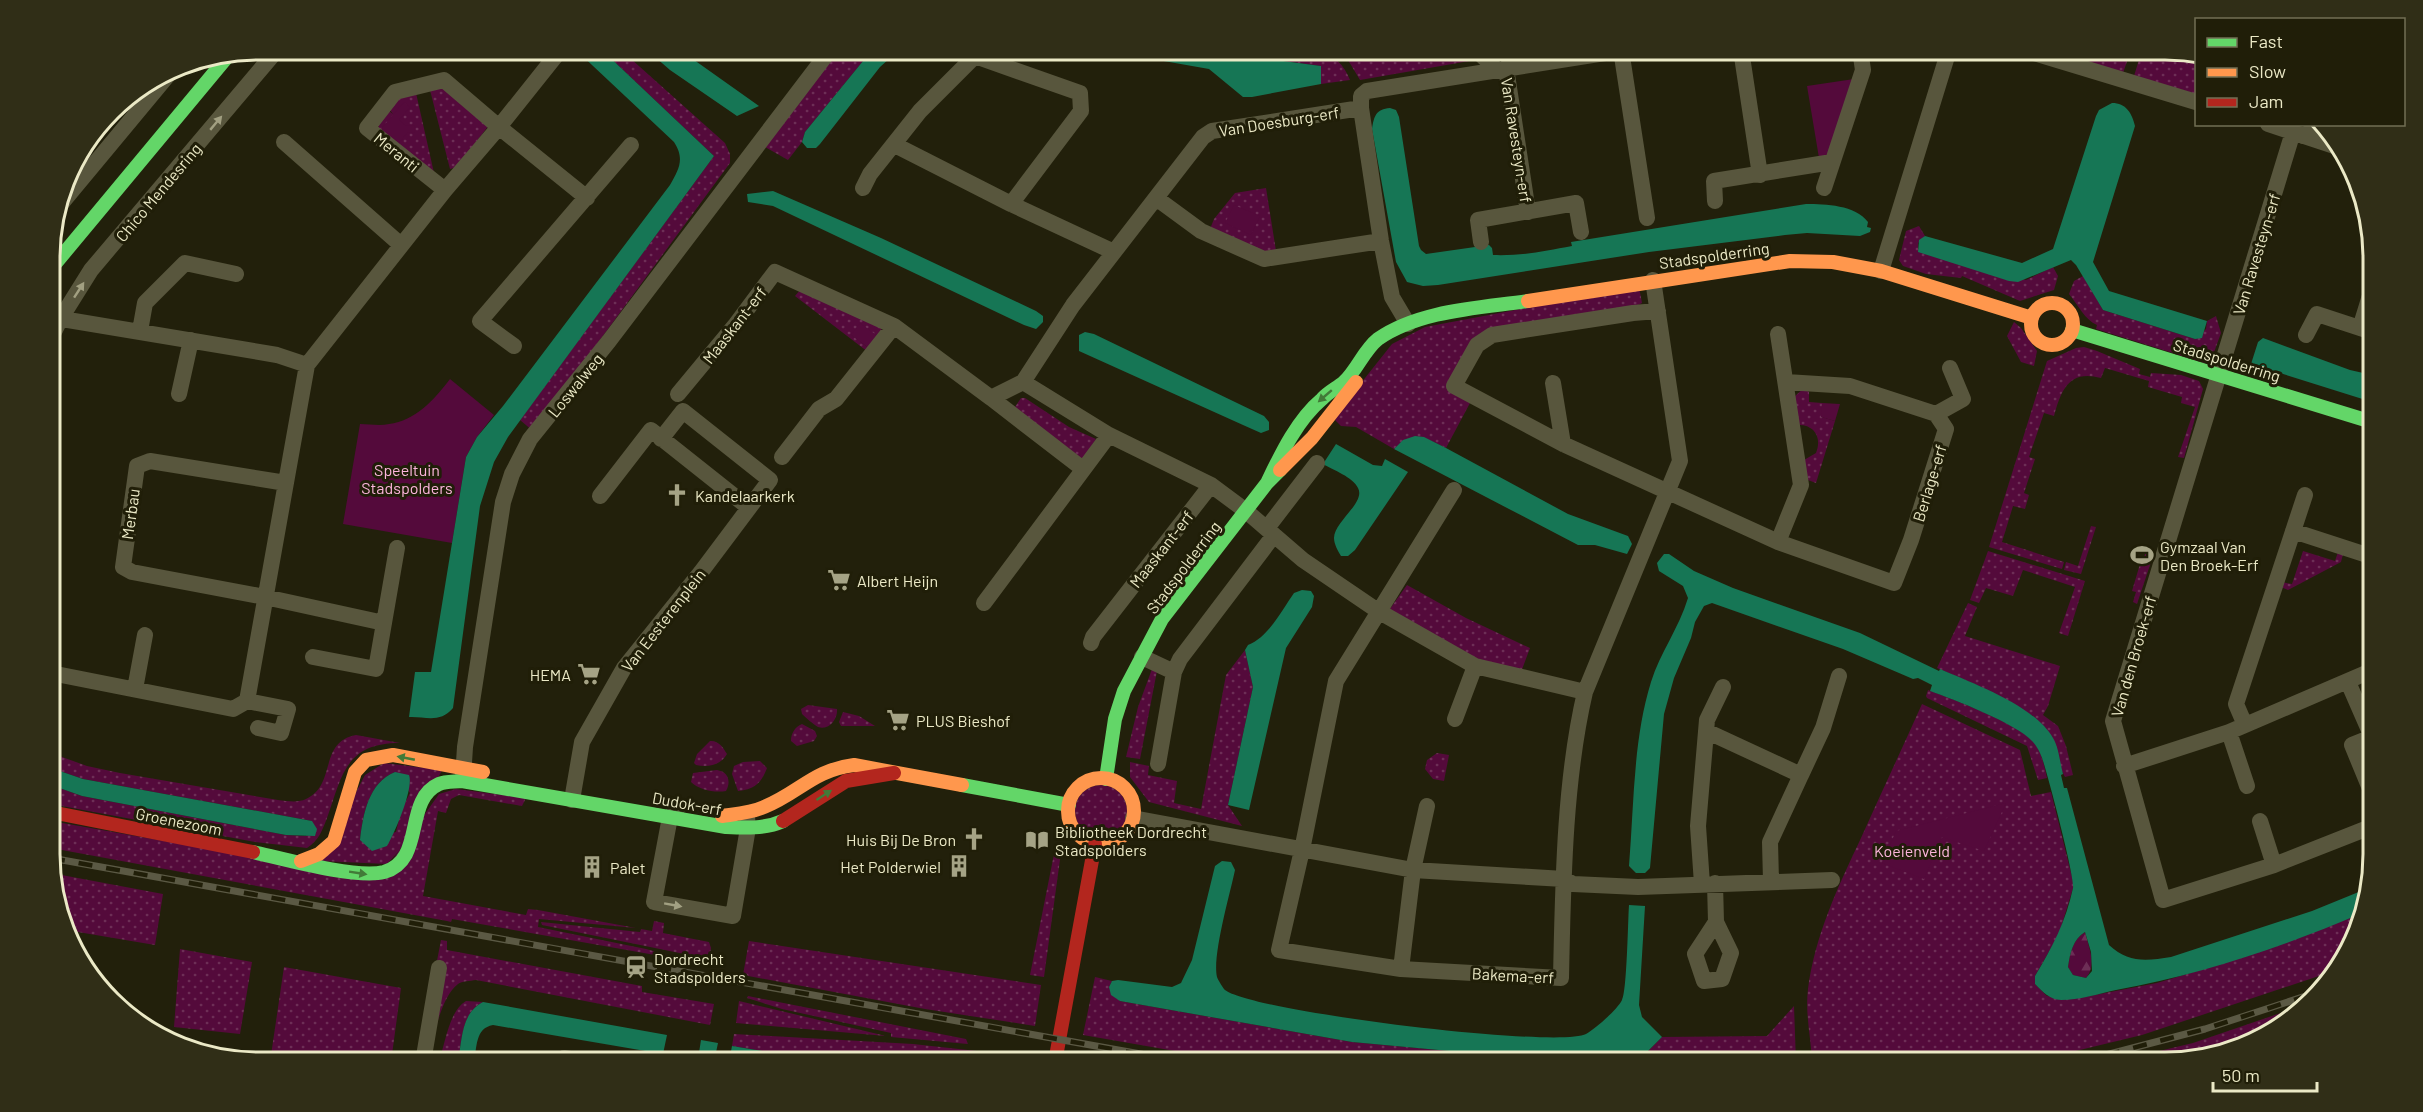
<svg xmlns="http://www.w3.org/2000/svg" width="2423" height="1112" font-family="Barlow,sans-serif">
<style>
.grass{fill:url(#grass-dots);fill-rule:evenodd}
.forest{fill:url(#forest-firs)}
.park{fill:#540a3b}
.water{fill:#167655;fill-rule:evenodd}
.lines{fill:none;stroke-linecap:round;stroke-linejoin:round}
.street{stroke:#58563d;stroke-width:16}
.fast{stroke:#63d668;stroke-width:14}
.slow{stroke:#ff974d;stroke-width:14}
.jam{stroke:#b3261e;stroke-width:14}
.rail-casing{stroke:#5b5944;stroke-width:7}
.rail{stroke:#201e08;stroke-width:4.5;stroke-dasharray:14;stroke-linecap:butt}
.oneway{fill:#a2a082}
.oneway2{fill:#427a38}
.labels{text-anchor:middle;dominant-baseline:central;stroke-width:6;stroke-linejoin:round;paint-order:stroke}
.street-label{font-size:16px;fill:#ebe9c6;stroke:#201e08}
.park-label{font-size:16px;fill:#fdb5dd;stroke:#201e08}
.poi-label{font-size:16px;fill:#ebe9c6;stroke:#201e08;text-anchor:start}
.rim{fill:none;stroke:#ebe9c6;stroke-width:3}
</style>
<defs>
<pattern id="grass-dots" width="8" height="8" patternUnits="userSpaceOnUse" patternTransform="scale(1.5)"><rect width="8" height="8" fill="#540a3b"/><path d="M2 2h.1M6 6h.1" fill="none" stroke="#6d2e56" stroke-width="1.8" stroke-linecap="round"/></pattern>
<pattern id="forest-firs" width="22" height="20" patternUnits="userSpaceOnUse" patternTransform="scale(1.5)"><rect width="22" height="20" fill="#540a3b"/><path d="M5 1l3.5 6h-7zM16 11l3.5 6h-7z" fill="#6d2e56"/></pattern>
</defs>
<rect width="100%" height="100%" fill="#22200b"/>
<path class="grass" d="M602 50H621L725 143 730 154V163L533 431 520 420 714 156Z
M831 50H872L805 132 802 142 788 160 760 144Z
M1198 50H1318C1334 54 1344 65 1350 80L1321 84V66Z
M1338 50H1470L1481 59 1360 80 1345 55Z
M2054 50H2131L2123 73Z
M2142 50H2165L2196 56V94L2134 76Z
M443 87 489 125 457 167 450 169 430 90Z
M416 93 434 173 379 131 378 123 389 111 393 114 390 110 399 98Z
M1266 188 1276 251 1262 252 1210 229 1214 219 1235 193Z
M1919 226 1925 236 1918 243V249L2026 280 2053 267 2058 276 2054 290 2020 301 1962 276 1961 278 1926 274 1903 266 1899 260 1906 231Z
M2083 276 2103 310 2195 339 2206 329 2207 321 2216 316 2221 333 2213 355 2205 363 2096 329 2097 325C2085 320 2078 305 2069 294L2074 281Z
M1639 287 1642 303 1634 307 1498 329 1453 378 1470 403 1446 448C1424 437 1414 430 1394 449L1356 427 1341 426 1335 420 1342 407 1392 344 1425 327Z
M801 289 882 327 879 337 852 335 870 349 868 352 795 296Z
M2014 322 2021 328 2037 351 2034 366 2021 362 2007 336Z
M2084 347 2097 351 2140 369 2139 374 2150 377 2151 373 2181 375 2199 381 2203 389 2184 458 2178 457 2195 407 2181 403 2182 397 2148 387 2149 381 2105 368 2101 378C2069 369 2061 390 2054 416L2044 413 2029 457 2035 459 2024 493 2029 495 2025 509 2013 506 2002 542 2064 562 2062 569 1989 547 2047 361 2076 348Z
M1805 387 1809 392V402L1822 403V417L1835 421 1816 483 1808 480 1804 460 1816 453C1822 438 1815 425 1799 425L1794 397Z
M1021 398H1025L1069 427 1096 439 1082 460 1013 410Z
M2091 526 2096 527 2081 574 2064 570 2066 562 2078 566Z
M2147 548 2154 553 2137 604 2133 602 2136 592 2132 591 2140 564H2142Z
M1988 551 2085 581 2068 636 2059 633 2075 587 2023 570 2013 596 1986 588 1979 603 1970 600Z
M2303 551 2335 561 2338 552 2343 554 2341 562 2288 590 2281 587V582L2292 584Z
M1407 585 1466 618 1530 648 1521 672 1473 658 1389 610Z
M1968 603 1977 607 1965 636 2060 666 2048 706 2043 715 2058 726 2066 746 2073 775 2065 777 2033 716 1979 686 1937 668Z
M1245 650 1253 687 1228 805 1242 826 1149 802 1130 777V762L1149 766 1148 775 1177 781 1174 803 1201 809 1226 675Z
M1152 669 1157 671 1140 759 1126 757 1138 707Z
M1928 690C1953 699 2013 722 2031 739 2041 749 2044 764 2047 778L2038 780 2027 746 1927 698 1926 696Z
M1922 704 2020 750 2031 796 2051 792 2074 885 2059 934 2035 976V984L2047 996 2079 998 2157 983 2250 955 2362 913 2357 934 2337 970 2142 1035 2030 1062H1812C1811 1037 1805 1014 1808 989 1815 935 1838 887 1861 838 1881 793 1902 749 1922 704Z
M808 705 837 709C838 719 829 731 818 727 813 724 806 718 802 714L801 709Z
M843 712 859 716 875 726H841L839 722Z
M802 724 815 731 817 736 814 741 797 746 791 741C791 733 795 727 802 724Z
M356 735 400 743C345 743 342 776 327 818 322 831 319 840 307 848L255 842 51 804V785L82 796 286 835 306 836 312 821 83 779 51 768V753L87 766 120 773 278 800C287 801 298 803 306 799 337 785 318 742 356 735Z
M710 741C718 740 723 747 727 754 721 765 708 768 696 765L694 763 697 754Z
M1437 753 1449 755 1444 781 1433 779 1425 769 1427 760Z
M760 761 767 768C761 783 756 789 738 791L732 774 734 766 743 762Z
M384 763 442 770 406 843 387 864 320 861 365 775ZM395 772 410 793 401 811 396 832 360 840C363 815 368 783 395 772Z
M717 770C729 772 731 782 726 791 715 793 699 790 691 782L693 773Z
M1075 811a26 26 0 1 1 52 0a26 26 0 1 1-52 0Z
M456 789 526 798 522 806 459 795 451 799 446 813 438 811 423 896 526 915 528 909 538 910 636 928 539 919 538 927 646 949 689 961 452 919 451 922 447 921 51 848V821L379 879 439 794Z
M1056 844 1062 845 1044 977 1030 975Z
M51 873 163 894 155 945 72 931 51 881Z
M654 921 664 923 663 933 709 942 711 948 709 959 542 925 541 922 640 932 641 929 652 931Z
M441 940 447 941V950L642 986V992L714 1004 710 1025 476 980C470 981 462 981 458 984 440 997 433 1042 427 1062L436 966Z
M749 941 1041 985 1035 1026 925 1009 743 975Z
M180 949 252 962 240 1034 174 1027Z
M284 967 401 988 391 1062H335V1057L305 1052 303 1062H270Z
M1095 977 1112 981 1109 987 1120 1001 1352 1042 1482 1054 1639 1060 1662 1037 1767 1036 1794 1006 1796 1062H1238L1083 1035Z
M748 996 966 1039 968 1044 891 1037V1033L782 1009 747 998Z
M466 1001 483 1002C461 1013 462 1041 458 1062H439C445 1044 449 1011 466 1001Z
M739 1001 886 1036 736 1023Z
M2304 1005 2281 1027 2178 1062H2113L2193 1043Z
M734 1034 913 1044 1031 1057 1030 1062H829L732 1046Z"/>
<path class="forest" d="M2085 932C2089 948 2097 965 2086 978L2073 975 2068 967C2070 953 2073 939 2085 932Z"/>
<path class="park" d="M1854 79 1829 157 1819 158 1807 86Z
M404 102 410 107 399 120 406 126 414 125 415 132 407 133 399 143 381 129Z
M1234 205 1260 216 1251 235 1225 223Z
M860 323 879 337 870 349 851 335Z
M450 379 494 415 477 437 466 457 452 543 343 524 360 424C369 424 380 426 389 424 415 421 435 399 450 379Z
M1822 403 1840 404 1835 421 1821 417Z
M2006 803 1984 851 1942 837 1924 879 1882 863 1896 831Z"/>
<path class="water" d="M576 50H602L714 156 508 437 494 462 480 506 453 708C440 724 424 716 409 717L415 672H431L466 457 477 437 503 406 670 185C679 169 685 159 674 142Z
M647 50H680L759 106 737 116 670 70Z
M872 50H899L880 67 820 144 816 148H807L802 142 805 132Z
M1125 50H1198L1321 66V84L1252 97H1243L1209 69 1158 60Z
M2112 103C2126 103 2132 113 2135 126L2093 262 2109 291 2207 321 2202 338 2195 339 2103 310 2076 265 2071 260 2018 282 2009 281 1918 252 1919 240 1925 236 2022 263 2053 249 2096 116 2099 110Z
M1390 108 1396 110 1399 117 1419 246 1421 250 1426 254 1489 245 1492 248 1493 255C1523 256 1544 251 1572 246L1571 242 1806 204C1826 204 1855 205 1868 222L1867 227 1871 228 1870 232 1860 236 1807 233 1785 235 1649 252 1438 285 1423 286 1407 282 1396 262 1372 129C1374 116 1376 109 1390 108Z
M773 191 881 238 1036 311 1043 316V322L1036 329 1024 325 773 206 748 202 747 194Z
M1085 332 1094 334 1264 416 1269 422V430L1261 433 1243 425 1079 351V335Z
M2263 338 2350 370 2372 375V402L2251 364 2258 342Z
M1415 436 1424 437 1446 448 1568 514 1628 536 1632 544 1627 554 1595 545H1578L1394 449 1403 440Z
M1336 444 1373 465 1382 466 1385 459 1408 472 1355 550 1348 556H1341C1338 551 1334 544 1334 538 1334 522 1366 502 1358 488 1353 477 1333 470 1323 464Z
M1664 554H1669L1694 571 1733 588 1860 633 1939 671 1940 669C1974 684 2034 705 2053 738 2059 748 2060 763 2063 774L2061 775 2064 788H2067L2109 945C2128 963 2146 961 2171 957L2312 911 2366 889 2362 913C2283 947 2200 975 2116 990 2098 994 2079 1000 2061 1000 2050 1000 2042 991 2035 984V976C2052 948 2066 921 2073 888 2075 877 2048 776 2043 761 2041 754 2037 746 2032 741 2017 724 1953 699 1930 691L1932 685 1918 678 1913 679 1843 649 1712 603 1704 606 1695 622 1691 638 1674 678 1664 714 1650 868 1645 873H1636L1629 866C1634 805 1633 740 1651 682 1660 653 1679 628 1688 598L1683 586 1659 571 1657 563ZM2085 932 2091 952 2092 971 2086 978 2073 975 2068 967C2070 953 2073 939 2085 932Z
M1302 590 1311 591 1314 596 1312 607 1286 648 1249 810 1228 805 1253 687 1245 650 1248 645C1268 638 1282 610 1294 593Z
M51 768 83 779 312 821 317 829 315 836 286 835 82 796 51 785Z
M395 772 409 775C414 788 395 833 387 846L372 851 360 840C363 815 368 783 395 772Z
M1222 861 1231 862 1235 870C1230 894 1212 956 1217 977 1218 980 1222 986 1224 989 1244 1011 1558 1049 1586 1034 1595 1029 1617 1010 1622 1000 1627 992 1628 920 1629 905L1645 906 1639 1005 1642 1017 1662 1037 1639 1060 1482 1054 1352 1042 1120 1001 1111 995 1109 987 1112 981 1118 980 1172 987 1181 983 1192 960 1215 866Z
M483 1002 667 1035 663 1054 493 1025C475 1028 477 1048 474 1062H458C462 1040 461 1013 483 1002Z
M701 1040 718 1043 714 1062 698 1059Z
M732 1046 829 1062H729Z"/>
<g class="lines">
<path class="street" d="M1476 50 1496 69
M1521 50 1506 68 1528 212
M1621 50 1647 218
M1741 50 1760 175
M2024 50 2196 102
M558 53 499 127 587 198
M444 80 499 127 445 190 367 128 395 92Z
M2268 124 2337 147
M2288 124 2293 132 2113 721 2163 900 2274 865 2373 826
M2303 136 2323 125
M284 142 401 245
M895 145 1011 204 1114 252
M863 188 870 174 920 111 975 56 1080 93 1081 111 1011 204
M1824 188 1863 70 1860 50
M1156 198 1201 231 1264 259 1381 241
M1715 201 1714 181 1832 162
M61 204 174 68
M1481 242 1478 220 1576 203 1581 232
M1881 271 1949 50
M1658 311 1633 313 1492 335 1477 345 1454 386 1563 444 1778 542 1894 583 1911 540 1946 429 1936 414 1850 386 1786 382
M50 317 277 355 307 365 247 701 233 709 51 673
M1408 324 1392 297 1381 241 1361 108V96L1367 91 1624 50
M2360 328 2372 289
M140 331 145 303 185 263 236 274
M1778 334 1801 485 1778 542
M2306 335 2317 314 2372 332
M50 340 61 318 91 270 277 50
M514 346 480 321 631 145
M307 365 445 190
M1023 382 1109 435 1211 485 1246 511 1303 560 1378 611 1475 666 1585 692
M1553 383 1563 444
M179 394 191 340
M678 394 736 324 775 272 894 326 991 398 1023 382 1073 305 1203 137 1212 131 1361 108
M991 398 1083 469
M1936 414 1963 399 1950 368
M782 457 819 409 836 399 894 326
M286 483 150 461 137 466 123 567 132 572 265 597 384 623
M1454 490 1336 681 1302 850 1279 950 1401 969 1561 978C1563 886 1564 782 1585 692L1680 461 1653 280
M600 496 651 430 748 507
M1267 528 1317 463
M2293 531 2373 557
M984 603 1109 435
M1091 643 1093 637 1211 485
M313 657 376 669 397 548
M1142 657 1174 672
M2348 682 2372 737 2352 745 2373 796
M135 689 145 635
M247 701 288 709 281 733 258 728
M1455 719 1475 666
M2245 725 2236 704 2305 495
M1706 731 1801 775 1770 842 1771 881
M2229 732 2247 786
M1158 764 1174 672 1180 659 1274 535
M2124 766 2229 732 2373 670
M1801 775 1823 728 1839 676
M463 778 465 747 503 502 512 474 530 439 609 341 830 50
M572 800 582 742 624 668 701 572 770 480 683 411 661 439
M677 809 670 817 654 902 733 916 748 828 747 817
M1133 818 1413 870 1564 879 1573 884 1638 887 1832 880
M2260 821 2274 865
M1715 883 1716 922 1731 953 1722 979 1704 981 1695 954 1716 922
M1702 884 1698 826 1707 720 1723 687
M1401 969 1413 870 1427 806
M423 1062 439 968
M563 1062 564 1058 589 1062"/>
<path class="fast" d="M50 270 228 56
M2072 330 2372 422
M1267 483C1281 454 1297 420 1322 399 1328 392 1337 388 1344 382 1357 370 1364 350 1378 339 1420 310 1480 308 1528 301
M1106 779 1115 719 1124 691 1162 619 1267 483 1280 470
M962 785 1069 805
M253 852C284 859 356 879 384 872 426 860 403 800 439 784 446 781 455 782 462 781L726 827C745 828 765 829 783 821"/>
<path class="slow" d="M1528 301 1790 261 1833 262 1881 271 2032 318
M2031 324a21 21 0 1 1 42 0a21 21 0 1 1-42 0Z
M1280 470 1312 438 1356 382
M1068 811a33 33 0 1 1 66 0a33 33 0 1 1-66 0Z
M722 816C736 814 751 813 764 807 799 793 813 770 854 765L962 785
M301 861 319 854 334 841 355 772 366 760 393 755 483 772"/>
<path class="jam" d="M51 812 253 852
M783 821 846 781 894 773
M1055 1062 1095 844"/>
<g class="rail-casing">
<path id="rail" d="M51 858 1185 1062
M2079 1062 2205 1029 2318 992"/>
</g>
<use href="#rail" class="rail"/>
</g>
<defs><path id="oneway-solid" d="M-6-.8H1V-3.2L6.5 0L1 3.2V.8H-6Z" transform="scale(1.5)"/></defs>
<g class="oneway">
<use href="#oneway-solid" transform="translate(216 123) rotate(-50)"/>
<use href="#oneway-solid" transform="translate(79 290) rotate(-57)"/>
<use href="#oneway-solid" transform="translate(673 905) rotate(10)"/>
</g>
<g class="oneway2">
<use href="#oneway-solid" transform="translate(1325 396) rotate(139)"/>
<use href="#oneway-solid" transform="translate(406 758) rotate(-169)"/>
<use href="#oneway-solid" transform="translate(824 795) rotate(-33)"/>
<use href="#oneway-solid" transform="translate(358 873) rotate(9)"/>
</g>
<defs>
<g id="church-bare" transform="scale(1.8)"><path d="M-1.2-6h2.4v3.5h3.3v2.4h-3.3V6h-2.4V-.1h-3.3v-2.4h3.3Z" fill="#a5a385" stroke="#201e08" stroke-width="2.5" paint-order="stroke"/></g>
<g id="stadium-bare" transform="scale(1.8)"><path d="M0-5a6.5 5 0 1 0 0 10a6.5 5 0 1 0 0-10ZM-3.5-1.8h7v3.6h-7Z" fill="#a5a385" stroke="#201e08" stroke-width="2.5" paint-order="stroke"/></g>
<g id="supermarket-bare" transform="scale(1.8)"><path d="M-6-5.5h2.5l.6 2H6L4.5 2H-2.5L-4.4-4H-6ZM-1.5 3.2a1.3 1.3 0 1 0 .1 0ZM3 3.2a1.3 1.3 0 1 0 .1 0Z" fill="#a5a385" stroke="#201e08" stroke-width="2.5" paint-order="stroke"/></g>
<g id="library-bare" transform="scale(1.8)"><path d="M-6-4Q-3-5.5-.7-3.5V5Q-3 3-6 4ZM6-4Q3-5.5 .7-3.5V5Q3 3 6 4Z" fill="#a5a385" stroke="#201e08" stroke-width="2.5" paint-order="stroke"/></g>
<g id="building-bare" transform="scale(1.8)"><path d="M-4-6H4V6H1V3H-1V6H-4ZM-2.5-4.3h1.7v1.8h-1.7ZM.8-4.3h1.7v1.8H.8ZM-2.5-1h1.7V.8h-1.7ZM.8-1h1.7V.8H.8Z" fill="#a5a385" stroke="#201e08" stroke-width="2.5" paint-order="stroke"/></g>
<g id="station-bare" transform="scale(1.8)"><path d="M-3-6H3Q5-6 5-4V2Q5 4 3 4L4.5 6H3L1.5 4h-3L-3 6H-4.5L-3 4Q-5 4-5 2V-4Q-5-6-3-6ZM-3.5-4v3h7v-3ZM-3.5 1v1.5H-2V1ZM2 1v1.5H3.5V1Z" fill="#a5a385" stroke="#201e08" stroke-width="2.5" paint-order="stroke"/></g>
</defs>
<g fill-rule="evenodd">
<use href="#church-bare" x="677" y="495"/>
<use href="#stadium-bare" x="2142" y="555"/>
<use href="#supermarket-bare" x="839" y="580"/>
<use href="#supermarket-bare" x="589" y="674"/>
<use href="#supermarket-bare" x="898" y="720"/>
<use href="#church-bare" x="974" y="839"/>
<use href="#library-bare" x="1037" y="840"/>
<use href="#building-bare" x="959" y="866"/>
<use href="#building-bare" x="592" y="867"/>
<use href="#station-bare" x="636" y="967"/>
</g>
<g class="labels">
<g class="street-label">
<text transform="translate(1279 121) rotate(-9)">Van Doesburg-erf</text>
<text transform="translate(1517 140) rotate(81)">Van Ravesteyn-erf</text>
<text transform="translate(397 152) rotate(39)">Meranti</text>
<text transform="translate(158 192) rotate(-50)">Chico Mendesring</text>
<text transform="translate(2256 254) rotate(-73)">Van Ravesteyn-erf</text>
<text transform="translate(1714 255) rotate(-8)">Stadspolderring</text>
<text transform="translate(734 325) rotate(-52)">Maaskant-erf</text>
<text transform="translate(2227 360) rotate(17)">Stadspolderring</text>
<text transform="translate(575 385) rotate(-51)">Loswalweg</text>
<text transform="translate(1929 483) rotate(-73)">Berlage-erf</text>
<text transform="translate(130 514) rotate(-82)">Merbau</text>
<text transform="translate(1161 549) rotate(-52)">Maaskant-erf</text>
<text transform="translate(1183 567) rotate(-53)">Stadspolderring</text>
<text transform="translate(663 620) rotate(-52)">Van Eesterenplein</text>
<text transform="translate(2133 656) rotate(-74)">Van den Broek-erf</text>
<text transform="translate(687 803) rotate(10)">Dudok-erf</text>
<text transform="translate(179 821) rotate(11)">Groenezoom</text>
<text transform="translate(1513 975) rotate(3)">Bakema-erf</text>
</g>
<g class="park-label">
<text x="407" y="469">Speeltuin<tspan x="407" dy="18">Stadspolders</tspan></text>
<text x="1912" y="850">Koeienveld</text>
</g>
<g class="poi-label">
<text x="695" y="495">Kandelaarkerk</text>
<text x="2160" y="546">Gymzaal Van<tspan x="2160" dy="18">Den Broek-Erf</tspan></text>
<text x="857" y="580">Albert Heijn</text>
<text x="571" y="674" text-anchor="end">HEMA</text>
<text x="916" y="720">PLUS Bieshof</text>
<text x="1055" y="831">Bibliotheek Dordrecht<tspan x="1055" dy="18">Stadspolders</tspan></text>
<text x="956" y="839" text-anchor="end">Huis Bij De Bron</text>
<text x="941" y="866" text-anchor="end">Het Polderwiel</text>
<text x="610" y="867">Palet</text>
<text x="654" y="958">Dordrecht<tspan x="654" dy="18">Stadspolders</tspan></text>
</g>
</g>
<path d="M0 0H2423V1112H0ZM258 60H2165A198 198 0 0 1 2363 258V854A198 198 0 0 1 2165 1052H258A198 198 0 0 1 60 854V258A198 198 0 0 1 258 60Z" fill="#302e17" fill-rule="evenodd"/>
<path class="rim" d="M258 60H2165A198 198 0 0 1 2363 258V854A198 198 0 0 1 2165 1052H258A198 198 0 0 1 60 854V258A198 198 0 0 1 258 60Z"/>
<rect x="2195" y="18" width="210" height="108" fill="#201e08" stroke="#716f54" stroke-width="1.5"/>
<rect x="2207" y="38" width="30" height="9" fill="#63d668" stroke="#716f54" stroke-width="1.5"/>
<text x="2249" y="48" font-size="18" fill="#ebe9c6">Fast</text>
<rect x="2207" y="68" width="30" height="9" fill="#ff974d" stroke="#716f54" stroke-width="1.5"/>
<text x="2249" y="78" font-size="18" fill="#ebe9c6">Slow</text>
<rect x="2207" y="98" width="30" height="9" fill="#b3261e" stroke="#716f54" stroke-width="1.5"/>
<text x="2249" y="108" font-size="18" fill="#ebe9c6">Jam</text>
<path d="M2213 1082v9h104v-9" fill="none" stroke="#ebe9c6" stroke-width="3"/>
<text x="2222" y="1082" font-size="18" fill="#ebe9c6" stroke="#201e08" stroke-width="4.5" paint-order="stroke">50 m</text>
</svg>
